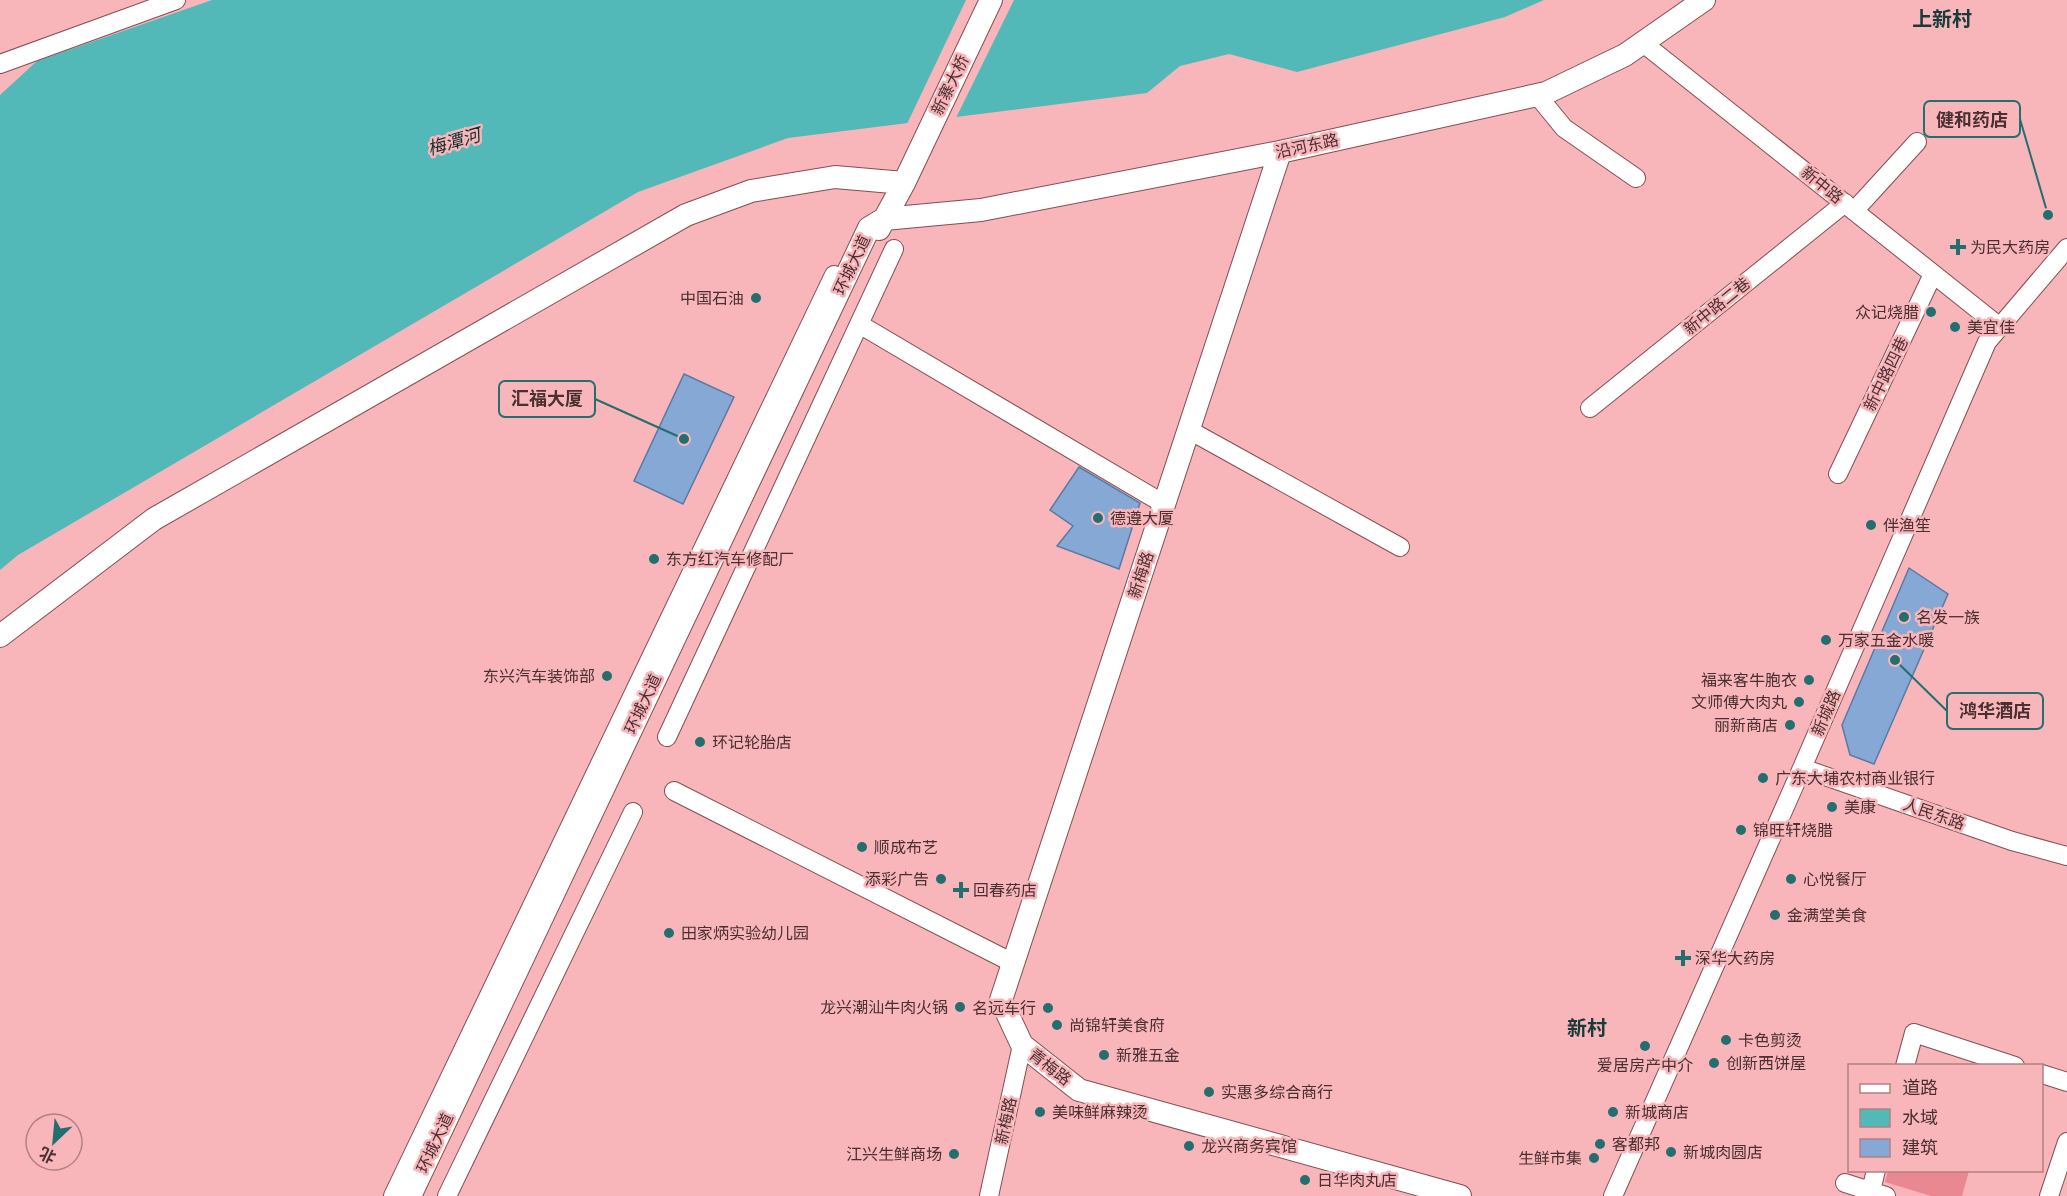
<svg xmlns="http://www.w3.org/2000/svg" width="2067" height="1196" font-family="Montserrat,'Noto Sans SC',sans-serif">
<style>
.green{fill:#e98890}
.water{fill:#53b8b8}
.pier{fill:#f8b6ba}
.building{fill:#85a8d5;stroke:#597aa5;stroke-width:1.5}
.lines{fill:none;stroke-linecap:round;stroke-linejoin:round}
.minor-casing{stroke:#854d51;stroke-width:20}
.major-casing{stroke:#854d51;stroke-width:24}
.minor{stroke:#fff;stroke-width:18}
.major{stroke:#fff;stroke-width:22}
.poi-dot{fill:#236e6f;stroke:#f8b6ba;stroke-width:2}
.labels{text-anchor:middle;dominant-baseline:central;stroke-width:5;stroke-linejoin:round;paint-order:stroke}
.street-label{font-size:16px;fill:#492f31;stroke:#f8b6ba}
.poi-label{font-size:16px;fill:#492f31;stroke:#f8b6ba;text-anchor:start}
.water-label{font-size:18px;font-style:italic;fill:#0f2f2f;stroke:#f8b6ba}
.quarter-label{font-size:20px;font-weight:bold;fill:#173a3a;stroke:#f8b6ba}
.leader{fill:none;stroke:#236e6f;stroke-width:2}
.callout-dot{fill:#236e6f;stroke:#f8b6ba;stroke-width:2}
.callout{fill:#f8b6ba;stroke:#236e6f;stroke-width:2}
.callout-label{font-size:18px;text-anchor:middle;font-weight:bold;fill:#492f31}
</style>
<rect width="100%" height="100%" fill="#f8b6ba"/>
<path class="green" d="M1888 1171V1170L1969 1171 1962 1196H1931L1885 1182Z"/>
<path class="water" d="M212 0H1544L1505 17 1297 72 1229 54 1180 66 1147 93 788 138 638 192 18 555 0 570V95L37 61Z"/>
<path class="pier" d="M966 0H1014L955 120 906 126Z"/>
<path class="building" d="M684 374 734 397 683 504 634 481Z
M1079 467 1140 503 1119 569 1057 546 1073 526 1050 510Z
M1909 568 1948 594 1874 764 1850 755 1842 725Z"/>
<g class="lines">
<g class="minor-casing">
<path id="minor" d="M1643 43 2000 327
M0 64 176 0
M1537 95 1564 128 1636 178
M1854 211 1917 142
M859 324 1164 504
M1590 408 1845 203
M1189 430 1400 547
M1838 474 1933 274
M667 737 894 249
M1802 768 2012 841 2067 856
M674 791 1013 963
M1905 1066 1914 1033 2015 1066
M2042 1074 2067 1082
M1845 1183 1886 1196
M1871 1191 1876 1170
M393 1196 834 275
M447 1196 633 812
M989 1196 1022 1045
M1613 1196 1802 768 1987 342 2067 248
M2049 1196 2067 1142"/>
</g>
<g class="major-casing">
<path id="major" d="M1280 152 1001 1000 1022 1045 1079 1090 1460 1196
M879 229 904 183 991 0
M0 636 154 519 686 215 751 191 835 177 904 183
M410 1196 869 228 884 219 981 210 1280 152 1546 93 1625 55 1704 0"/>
</g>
<use href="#minor" class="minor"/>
<use href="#major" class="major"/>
</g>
<g class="poi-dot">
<path d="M1955 238h6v6h6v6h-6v6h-6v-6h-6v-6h6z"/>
<circle cx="756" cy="298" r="6"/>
<circle cx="1931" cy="312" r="6"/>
<circle cx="1955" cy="327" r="6"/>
<circle cx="1098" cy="518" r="6"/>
<circle cx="1871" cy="525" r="6"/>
<circle cx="654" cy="559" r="6"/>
<circle cx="1904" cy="617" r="6"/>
<circle cx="1826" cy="640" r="6"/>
<circle cx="607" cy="676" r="6"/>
<circle cx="1809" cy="680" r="6"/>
<circle cx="1799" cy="702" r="6"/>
<circle cx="1790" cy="725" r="6"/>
<circle cx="700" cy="742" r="6"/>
<circle cx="1763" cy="778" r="6"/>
<circle cx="1832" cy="807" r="6"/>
<circle cx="1741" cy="830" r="6"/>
<circle cx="862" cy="847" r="6"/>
<circle cx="941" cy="879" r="6"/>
<circle cx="1791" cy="879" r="6"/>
<path d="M958 881h6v6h6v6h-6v6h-6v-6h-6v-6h6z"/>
<circle cx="1775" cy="915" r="6"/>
<circle cx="669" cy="933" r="6"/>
<path d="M1680 949h6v6h6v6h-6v6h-6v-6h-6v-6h6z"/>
<circle cx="960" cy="1007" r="6"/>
<circle cx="1048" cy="1008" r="6"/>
<circle cx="1057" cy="1025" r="6"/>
<circle cx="1726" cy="1040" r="6"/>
<circle cx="1645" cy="1046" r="6"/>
<circle cx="1104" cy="1055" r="6"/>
<circle cx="1714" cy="1063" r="6"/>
<circle cx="1209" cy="1092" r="6"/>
<circle cx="1040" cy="1112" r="6"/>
<circle cx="1613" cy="1112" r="6"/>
<circle cx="1600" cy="1144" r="6"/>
<circle cx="1189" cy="1146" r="6"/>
<circle cx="1671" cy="1152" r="6"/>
<circle cx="954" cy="1154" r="6"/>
<circle cx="1594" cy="1158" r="6"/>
<circle cx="1305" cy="1180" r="6"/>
</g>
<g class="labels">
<g class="street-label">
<text transform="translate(950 85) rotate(-64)">新寨大桥</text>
<text transform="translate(1307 146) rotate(-12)">沿河东路</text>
<text transform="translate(1822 185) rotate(39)">新中路</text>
<text transform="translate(852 265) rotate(-65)">环城大道</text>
<text transform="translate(1717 306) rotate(-39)">新中路二巷</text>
<text transform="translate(1886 374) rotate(-64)">新中路四巷</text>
<text transform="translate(1141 575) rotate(-72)">新梅路</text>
<text transform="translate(643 704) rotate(-65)">环城大道</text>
<text transform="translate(1826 713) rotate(-67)">新城路</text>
<text transform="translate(1934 814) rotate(19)">人民东路</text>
<text transform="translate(1050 1067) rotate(38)">青梅路</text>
<text transform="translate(1006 1121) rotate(-78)">新梅路</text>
<text transform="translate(435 1143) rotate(-65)">环城大道</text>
</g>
<g class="poi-label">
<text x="1970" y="247">为民大药房</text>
<text x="744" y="298" text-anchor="end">中国石油</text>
<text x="1919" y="312" text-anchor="end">众记烧腊</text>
<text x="1967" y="327">美宜佳</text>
<text x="1110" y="518">德遵大厦</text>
<text x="1883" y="525">伴渔笙</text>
<text x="666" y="559">东方红汽车修配厂</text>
<text x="1916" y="617">名发一族</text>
<text x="1838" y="640">万家五金水暖</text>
<text x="595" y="676" text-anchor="end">东兴汽车装饰部</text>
<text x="1797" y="680" text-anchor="end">福来客牛胞衣</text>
<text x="1787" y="702" text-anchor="end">文师傅大肉丸</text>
<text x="1778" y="725" text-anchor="end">丽新商店</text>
<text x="712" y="742">环记轮胎店</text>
<text x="1775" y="778">广东大埔农村商业银行</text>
<text x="1844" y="807">美康</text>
<text x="1753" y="830">锦旺轩烧腊</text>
<text x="874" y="847">顺成布艺</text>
<text x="929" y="879" text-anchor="end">添彩广告</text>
<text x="1803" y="879">心悦餐厅</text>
<text x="973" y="890">回春药店</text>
<text x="1787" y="915">金满堂美食</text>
<text x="681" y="933">田家炳实验幼儿园</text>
<text x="1695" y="958">深华大药房</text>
<text x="948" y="1007" text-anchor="end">龙兴潮汕牛肉火锅</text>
<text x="1036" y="1008" text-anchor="end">名远车行</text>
<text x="1069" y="1025">尚锦轩美食府</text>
<text x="1738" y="1040">卡色剪烫</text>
<text x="1116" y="1055">新雅五金</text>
<text x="1726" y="1063">创新西饼屋</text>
<text x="1645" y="1065" text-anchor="middle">爱居房产中介</text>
<text x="1221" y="1092">实惠多综合商行</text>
<text x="1052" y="1112">美味鲜麻辣烫</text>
<text x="1625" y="1112">新城商店</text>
<text x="1612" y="1144">客都邦</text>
<text x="1201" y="1146">龙兴商务宾馆</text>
<text x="1683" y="1152">新城肉圆店</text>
<text x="942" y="1154" text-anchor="end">江兴生鲜商场</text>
<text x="1582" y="1158" text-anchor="end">生鲜市集</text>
<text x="1317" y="1180">日华肉丸店</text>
</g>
<g class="water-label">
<text transform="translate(454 142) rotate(-16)">梅潭河</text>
</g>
<g class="quarter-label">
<text x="1942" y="19">上新村</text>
<text x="1587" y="1028">新村</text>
</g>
</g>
<path class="leader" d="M2048 215L2020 119M684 439L595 399M1895 660L1947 711"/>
<g class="callout-dot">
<circle cx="2048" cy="215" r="6"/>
<circle cx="684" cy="439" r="6"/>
<circle cx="1895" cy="660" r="6"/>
</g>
<g class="callout">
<rect x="1924" y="101" width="96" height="36" rx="6"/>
<rect x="499" y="381" width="96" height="36" rx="6"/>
<rect x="1947" y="693" width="96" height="36" rx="6"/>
</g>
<g class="callout-label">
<text x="1972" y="126">健和药店</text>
<text x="547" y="405">汇福大厦</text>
<text x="1995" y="717">鸿华酒店</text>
</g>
<rect x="1848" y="1064" width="195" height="108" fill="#f8b6ba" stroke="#b28083" stroke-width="1.5"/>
<rect x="1860" y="1084" width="30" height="9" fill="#ffffff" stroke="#b28083" stroke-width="1.5"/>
<text x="1902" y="1094" font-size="18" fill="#492f31">道路</text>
<rect x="1860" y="1109" width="30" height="18" fill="#53b8b8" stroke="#b28083" stroke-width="1.5"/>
<text x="1902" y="1124" font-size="18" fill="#492f31">水域</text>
<rect x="1860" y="1139" width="30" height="18" fill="#85a8d5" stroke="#b28083" stroke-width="1.5"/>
<text x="1902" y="1154" font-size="18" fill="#492f31">建筑</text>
<g transform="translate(54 1142) rotate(206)"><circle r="28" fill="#f8b6ba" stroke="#b28083" stroke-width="1.5"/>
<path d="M0-4.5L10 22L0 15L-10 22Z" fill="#236e6f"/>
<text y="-9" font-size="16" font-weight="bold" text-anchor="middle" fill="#492f31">北</text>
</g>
</svg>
